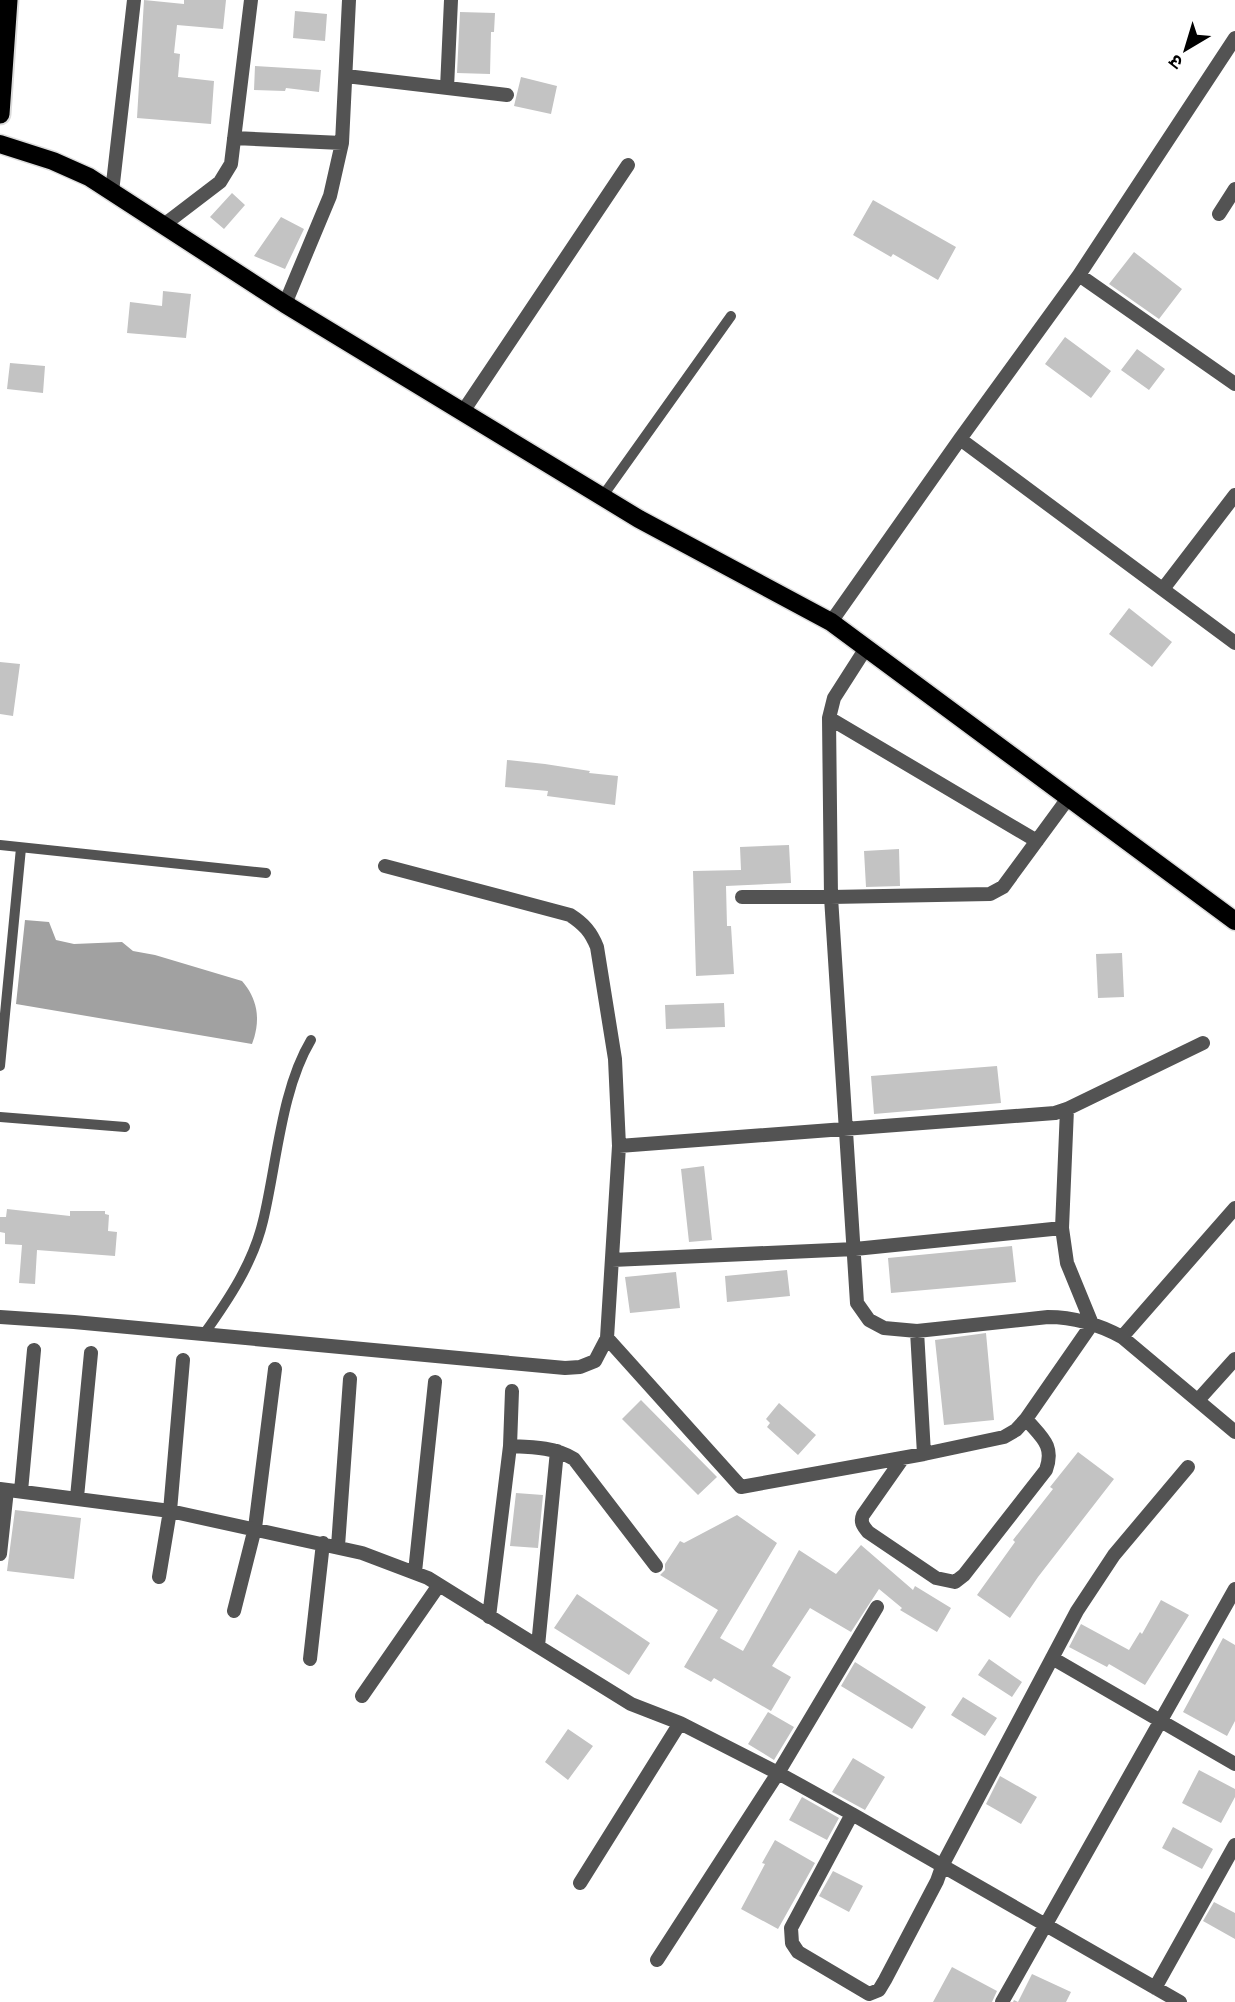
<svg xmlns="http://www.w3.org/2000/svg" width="1235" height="2002" font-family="Signika,'Noto Sans Devanagari',sans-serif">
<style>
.water{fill:#a1a1a1}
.building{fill:#c3c3c3}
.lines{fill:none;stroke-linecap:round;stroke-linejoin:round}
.primary-casing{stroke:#dbdbdb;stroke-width:21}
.trunk-casing{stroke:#dbdbdb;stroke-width:23}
.service{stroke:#535353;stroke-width:10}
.minor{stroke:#535353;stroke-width:14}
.primary{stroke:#000;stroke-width:18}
.trunk{stroke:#000;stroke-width:19}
</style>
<rect width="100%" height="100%" fill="#fff"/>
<path class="water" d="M25 920 49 922 56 940 74 944 122 942 133 951 155 955 242 981C258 999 261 1021 252 1044L16 1004Z"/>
<path class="building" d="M144 0 184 4V0H226L223 29 177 25 174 53 180 54 178 77 214 81 211 124 137 118Z
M295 11 327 14 325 41 293 38Z
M460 12 495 13 494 32H491L490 74 457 73Z
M255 66 321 70 319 92 286 88 285 91 254 90Z
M521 77 557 86 551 114 514 106Z
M232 193 245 205 224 229 210 217Z
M873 200 956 247 938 280 893 254 891 257 853 235Z
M281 217 304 229 285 269 254 256Z
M1134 252 1182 289 1159 319 1109 284Z
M163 291 191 294 186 338 127 333 130 302 162 306Z
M1065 337 1111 371 1091 398 1045 364Z
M1137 349 1165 369 1149 390 1121 370Z
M10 363 45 366 43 393 7 389Z
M1129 608 1172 642 1152 667 1109 634Z
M0 662 20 664 13 716 0 714Z
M507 760 545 764 590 771 589 773 618 776 615 805 547 796 548 791 505 787Z
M789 845 791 883 726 886 727 926H731L734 974 696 976 693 871 741 870 740 847Z
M899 849 900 886 866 887 864 851Z
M1122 953 1124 997 1098 998 1096 954Z
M724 1003 725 1027 666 1029 665 1005Z
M997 1066 1001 1103 874 1114 871 1076Z
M704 1166 712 1240 689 1242 681 1169Z
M7 1209 70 1216V1211H105V1214L109 1215 108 1231 117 1232 115 1256 37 1250 35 1284 19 1283 22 1245 5 1244V1233L0 1232V1217H6Z
M1012 1246 1016 1282 891 1293 888 1258Z
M787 1270 790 1296 727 1302 725 1276Z
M676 1272 680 1308 630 1313 625 1277Z
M986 1333 994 1420 944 1425 935 1340Z
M641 1400 717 1477 698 1495 622 1419Z
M779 1403 816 1435 798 1455 767 1427 770 1423 766 1419Z
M1078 1452 1114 1479 1038 1577 1010 1618 977 1595 1015 1542 1013 1540 1053 1489 1050 1487Z
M516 1493 543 1495 538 1548 510 1546Z
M15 1510 81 1518 74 1579 7 1571Z
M737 1515 777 1543 720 1638 743 1651 799 1550 836 1574 861 1545 913 1590 915 1586 951 1608 937 1632 900 1610 902 1608 879 1589 851 1632 810 1608 772 1666 791 1677 771 1711 714 1678 711 1682 684 1667 718 1610 660 1575 665 1570V1564L680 1541 684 1543Z
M577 1594 650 1643 629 1675 554 1628Z
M1161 1600 1189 1615 1145 1685 1109 1664 1107 1667 1069 1647 1081 1624 1129 1650 1140 1632 1142 1634Z
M1223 1638 1235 1645V1721L1227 1736 1183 1712Z
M989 1659 1022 1682 1012 1697 978 1675Z
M855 1662 926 1707 912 1729 841 1686Z
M963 1697 997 1718 985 1736 951 1715Z
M768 1712 794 1727 774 1760 748 1744Z
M568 1729 593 1746 568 1780 545 1762Z
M853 1758 885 1777 865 1810 832 1792Z
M1199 1770 1235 1789V1797L1221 1823 1182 1803Z
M1000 1776 1037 1797 1021 1824 986 1804Z
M802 1797 839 1818 827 1840 789 1820Z
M1173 1827 1213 1849 1202 1869 1162 1848Z
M775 1840 815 1863 778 1929 741 1909 765 1864 762 1863Z
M833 1871 863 1886 849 1912 819 1896Z
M1214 1902 1235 1913V1939L1203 1921Z
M952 1967 997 1991 992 2002H933Z
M1032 1974 1071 1992 1066 2002H1013L1014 2000 1018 2002Z"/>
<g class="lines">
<g class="primary-casing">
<path id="primary" d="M0 144 53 161 89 177 285 304 639 519 831 622 1235 921"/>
</g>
<g class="trunk-casing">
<path id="trunk" d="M0 114 8 0"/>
</g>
<path class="service" d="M602 497 731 316
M0 845 266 873
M0 1066 21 848
M0 1117 125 1127
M204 1334C229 1299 253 1263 263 1221 277 1163 281 1090 311 1040"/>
<path class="minor" d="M346 76 507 95
M447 88 451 0
M234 138 342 143
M112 192 134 0
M1219 214 1235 189
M165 224 220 182 231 164 251 0
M1079 275 1235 384
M285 304 330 196 342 143 349 0
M462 413 628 165
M960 439 1235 643
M1163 589 1235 495
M831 622 960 439 1079 275 1235 38
M866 648 834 698 829 718 831 897 857 1303 869 1320 884 1328 917 1331 1048 1317C1075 1317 1098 1324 1122 1337L1235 1432
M829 718 1037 841
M742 897H831L990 894 1003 887 1069 797
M619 1146 1055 1113 1067 1109 1203 1043
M612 1260 855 1249 1062 1228
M0 1317 74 1322 565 1368 580 1367 595 1361 607 1338 619 1146 615 1059 597 947C591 932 584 924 570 915L385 866
M917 1331 924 1454
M1122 1337 1235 1208
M607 1338 741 1487 924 1454 1004 1437 1016 1430 1026 1419 1092 1324 1067 1263 1062 1228 1067 1109
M1199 1399 1235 1359
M510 1446C532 1447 554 1447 574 1459L656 1566
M903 1458 863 1515C860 1522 863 1526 868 1532L936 1578 955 1582 964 1575 1046 1470C1055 1445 1041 1437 1026 1419
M0 1489 170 1511 362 1553 428 1578 631 1704 680 1723 778 1773 657 1960
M21 1491 34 1350
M77 1497 91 1353
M338 1546 350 1379
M0 1554 7 1490
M415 1572 435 1382
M159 1577 170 1511 183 1360
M877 1607 778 1773 852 1814 791 1928 792 1943 798 1952 869 1994 879 1990 885 1980 937 1881 943 1864 1077 1611 1114 1555 1188 1467
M234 1611 255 1528 275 1369
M489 1617 510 1446 512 1391
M538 1646 557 1451
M1052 1658 1235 1764
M310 1659 323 1543
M362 1696 439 1585
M852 1814 1180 2002
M580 1883 680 1723
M1155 1988 1235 1845
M1002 2002 1235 1589"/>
<use href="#primary" class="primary"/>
<use href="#trunk" class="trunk"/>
</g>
<g transform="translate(1186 49) rotate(218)" stroke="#ffffff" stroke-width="5" paint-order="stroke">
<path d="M0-5L12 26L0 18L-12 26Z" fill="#000000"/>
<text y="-10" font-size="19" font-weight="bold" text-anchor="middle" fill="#000000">उ</text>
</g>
</svg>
